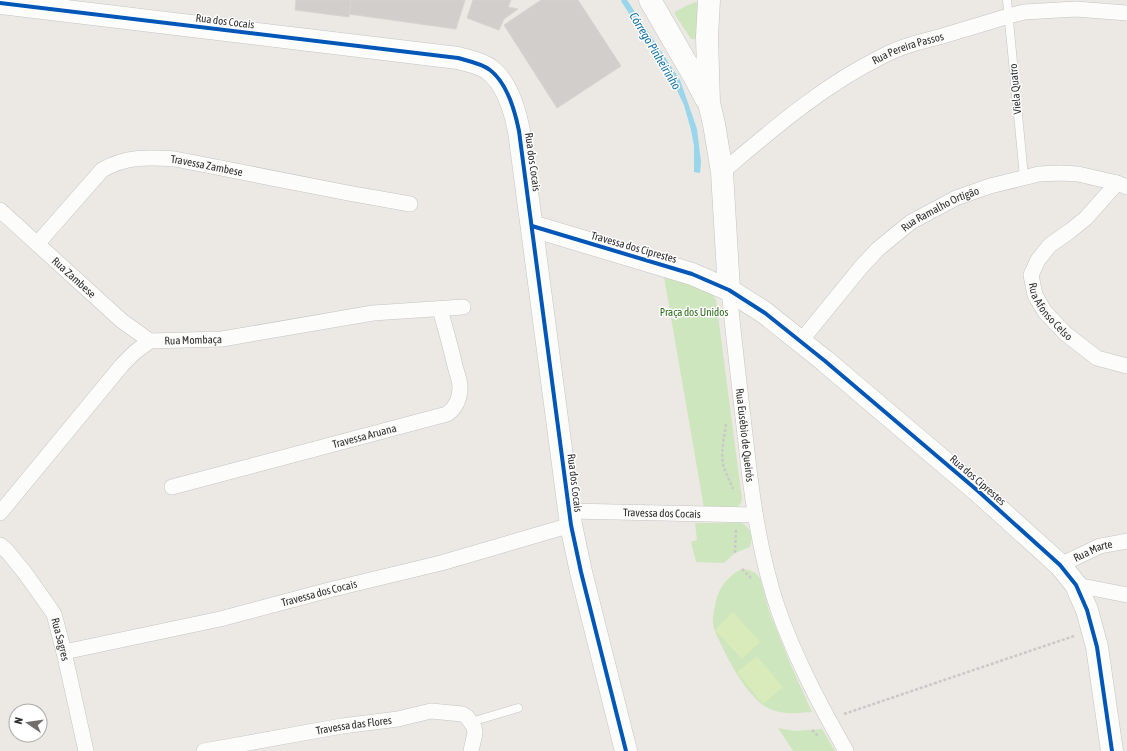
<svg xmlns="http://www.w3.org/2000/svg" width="1127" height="751" font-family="'Asap Condensed',sans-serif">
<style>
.green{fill:#cee6be}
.pitch{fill:#d9eabb}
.water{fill:#99d6ec}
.building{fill:#d1cecb;stroke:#d7d4d0}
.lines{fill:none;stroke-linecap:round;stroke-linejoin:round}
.lane-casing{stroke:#c5c4c5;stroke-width:9}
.street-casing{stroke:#c5c4c5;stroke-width:16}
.secondary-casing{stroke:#c5c4c5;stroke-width:23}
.path{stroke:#c9c9c8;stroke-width:2.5;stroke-dasharray:3 2;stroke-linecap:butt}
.lane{stroke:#fcfcfb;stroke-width:8}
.street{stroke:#fcfcfb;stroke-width:15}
.secondary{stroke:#fcfcfb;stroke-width:22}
.cycleway-casing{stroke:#fff;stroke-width:6}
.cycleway{stroke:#0057b8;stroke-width:4}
.labels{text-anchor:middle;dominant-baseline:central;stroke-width:3;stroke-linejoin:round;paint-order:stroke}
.street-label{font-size:11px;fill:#2e2e2e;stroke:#fff}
.park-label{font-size:11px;fill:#2c6e1b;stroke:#fff}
.water-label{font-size:12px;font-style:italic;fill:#0d6fa3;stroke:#fff}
</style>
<rect width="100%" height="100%" fill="#ece8e4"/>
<path class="green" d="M695 2 698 3 696 38 694 39H691L674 13C677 10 690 4 695 2Z
M664 277 708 290 713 295 716 300 742 499 741 503 737 507 704 508Z
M695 523H742C752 530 753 536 750 547L735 553 724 563 696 562 691 542 697 540Z
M742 569C749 570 755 571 760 578L769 611 792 668 812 712C798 713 783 715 770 709 749 700 729 662 720 642 717 636 713 629 713 622 712 618 714 614 714 610 716 604 716 597 719 592 723 583 732 573 742 569Z
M778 728 795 731 822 729 835 751H793Z"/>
<path class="pitch" d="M733 612 760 642 742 659 715 630Z
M757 656 783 687 763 704 737 672Z"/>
<path class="water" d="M622 0H627L680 80 697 129 701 162 700 173 694 172V146L691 130 684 105 674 84 621 1Z"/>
<path class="building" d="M296 0H351L349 17 295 10Z
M351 0H465L456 29 349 14Z
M473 0H511L508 7 518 9 504 19 499 30 467 18Z
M541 0H578L621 66 557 108 504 25Z"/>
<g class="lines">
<g class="lane-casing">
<path id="lane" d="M1007 0 1024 177
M471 722 518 708"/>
</g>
<g class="street-casing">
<g id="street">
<path id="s1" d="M722 172C772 130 822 86 881 57 899 47 919 42 939 37 962 30 985 23 1009 16L1024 12 1076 9 1127 13"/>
<path id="s2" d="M1117 183 1086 218 1070 231 1050 245 1038 260 1031 275 1035 295 1045 312 1066 334 1097 358 1127 366"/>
<path id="s3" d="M0 210 122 321 150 341"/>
<path id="s4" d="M37 244 102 170C126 156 149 157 175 159L348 193 410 204"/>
<path id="s5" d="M729 290C734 341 740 392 746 443 752 499 760 556 778 609 795 658 820 705 846 751"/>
<path id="s6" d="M800 342 862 266 878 249 911 222 956 198 990 186 1039 174 1060 173 1078 174 1117 183 1127 187"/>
<path id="s7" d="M172 487 447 414C456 408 460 399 460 387 460 381 457 373 455 366 451 347 445 328 440 309"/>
<path id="s8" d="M569 511 755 515"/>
<path id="s9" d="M0 513 122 365 135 352 150 341 222 339 373 313 463 307"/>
<path id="s10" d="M0 545 7 551 25 573 54 614 64 652 86 751"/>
<path id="s11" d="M1060 565 1100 546 1127 541"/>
<path d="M1076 585 1127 595"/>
<path id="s12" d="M64 652 220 619 329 590 441 563 571 525"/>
<path id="s13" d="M204 751 342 726 398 719 431 711 452 713 462 714 467 717 474 727 475 733 471 751"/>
</g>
</g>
<g class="secondary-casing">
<path id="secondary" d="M650 0 695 78 706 99
M709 0 707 37 709 103 714 124 722 172 729 290
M0 3 458 58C468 61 481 63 490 70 507 83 515 111 519 131L571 525 581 572 626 751
M532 226 692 274 729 290 765 313 825 361 978 491 1060 565 1076 585 1087 610 1097 647 1112 751"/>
</g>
<path class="path" d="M726 424C724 439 720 454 724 468 727 475 730 482 733 489
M735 553 736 530
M742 569 751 578
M844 714 1074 636
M812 730 818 736"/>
<use href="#lane" class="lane"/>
<use href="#street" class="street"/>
<use href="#secondary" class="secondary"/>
<g class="cycleway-casing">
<path id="cycleway" d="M0 3 458 58C468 61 481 63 490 70 507 83 515 111 519 131L571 525 581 572 626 751
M532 226 692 274 729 290 765 313 825 361 978 491 1060 565 1076 585 1087 610 1097 647 1112 751"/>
</g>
<use href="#cycleway" class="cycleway"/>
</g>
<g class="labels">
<g class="street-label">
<text transform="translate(225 21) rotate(7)">Rua dos Cocais</text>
<text stroke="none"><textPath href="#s1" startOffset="225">Rua Pereira Passos</textPath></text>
<text transform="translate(1015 89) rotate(-95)">Viela Quatro</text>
<text transform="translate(533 162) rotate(82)">Rua dos Cocais</text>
<text stroke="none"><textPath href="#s4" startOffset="206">Travessa Zambese</textPath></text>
<text stroke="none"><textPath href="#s6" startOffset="196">Rua Ramalho Ortigão</textPath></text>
<text transform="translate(634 247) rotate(16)">Travessa dos Ciprestes</text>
<text stroke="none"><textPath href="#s3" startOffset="100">Rua Zambese</textPath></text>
<text stroke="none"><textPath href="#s2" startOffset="170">Rua Afonso Celso</textPath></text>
<text stroke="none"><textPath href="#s9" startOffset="272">Rua Mombaça</textPath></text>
<text stroke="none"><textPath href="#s5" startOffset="146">Rua Eusébio de Queirós</textPath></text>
<text stroke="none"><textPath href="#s7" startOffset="199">Travessa Aruana</textPath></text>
<text transform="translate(978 480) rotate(41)">Rua dos Ciprestes</text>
<text transform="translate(575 483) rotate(83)">Rua dos Cocais</text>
<text stroke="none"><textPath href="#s8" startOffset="93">Travessa dos Cocais</textPath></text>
<text stroke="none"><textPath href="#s11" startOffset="36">Rua Marte</textPath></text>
<text stroke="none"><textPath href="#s12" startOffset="262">Travessa dos Cocais</textPath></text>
<text stroke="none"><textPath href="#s10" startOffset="114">Rua Sagres</textPath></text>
<text stroke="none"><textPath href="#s13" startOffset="152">Travessa das Flores</textPath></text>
</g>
<g class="park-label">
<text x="694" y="312">Praça dos Unidos</text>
</g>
<g class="water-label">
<text transform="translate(655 51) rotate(59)">Córrego Pinheirinho</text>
</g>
</g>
<g transform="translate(28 723) rotate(283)"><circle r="19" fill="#ffffff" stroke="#ababab"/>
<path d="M0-3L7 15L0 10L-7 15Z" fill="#706f6e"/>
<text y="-6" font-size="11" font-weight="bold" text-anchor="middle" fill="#2e2e2e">N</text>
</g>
</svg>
